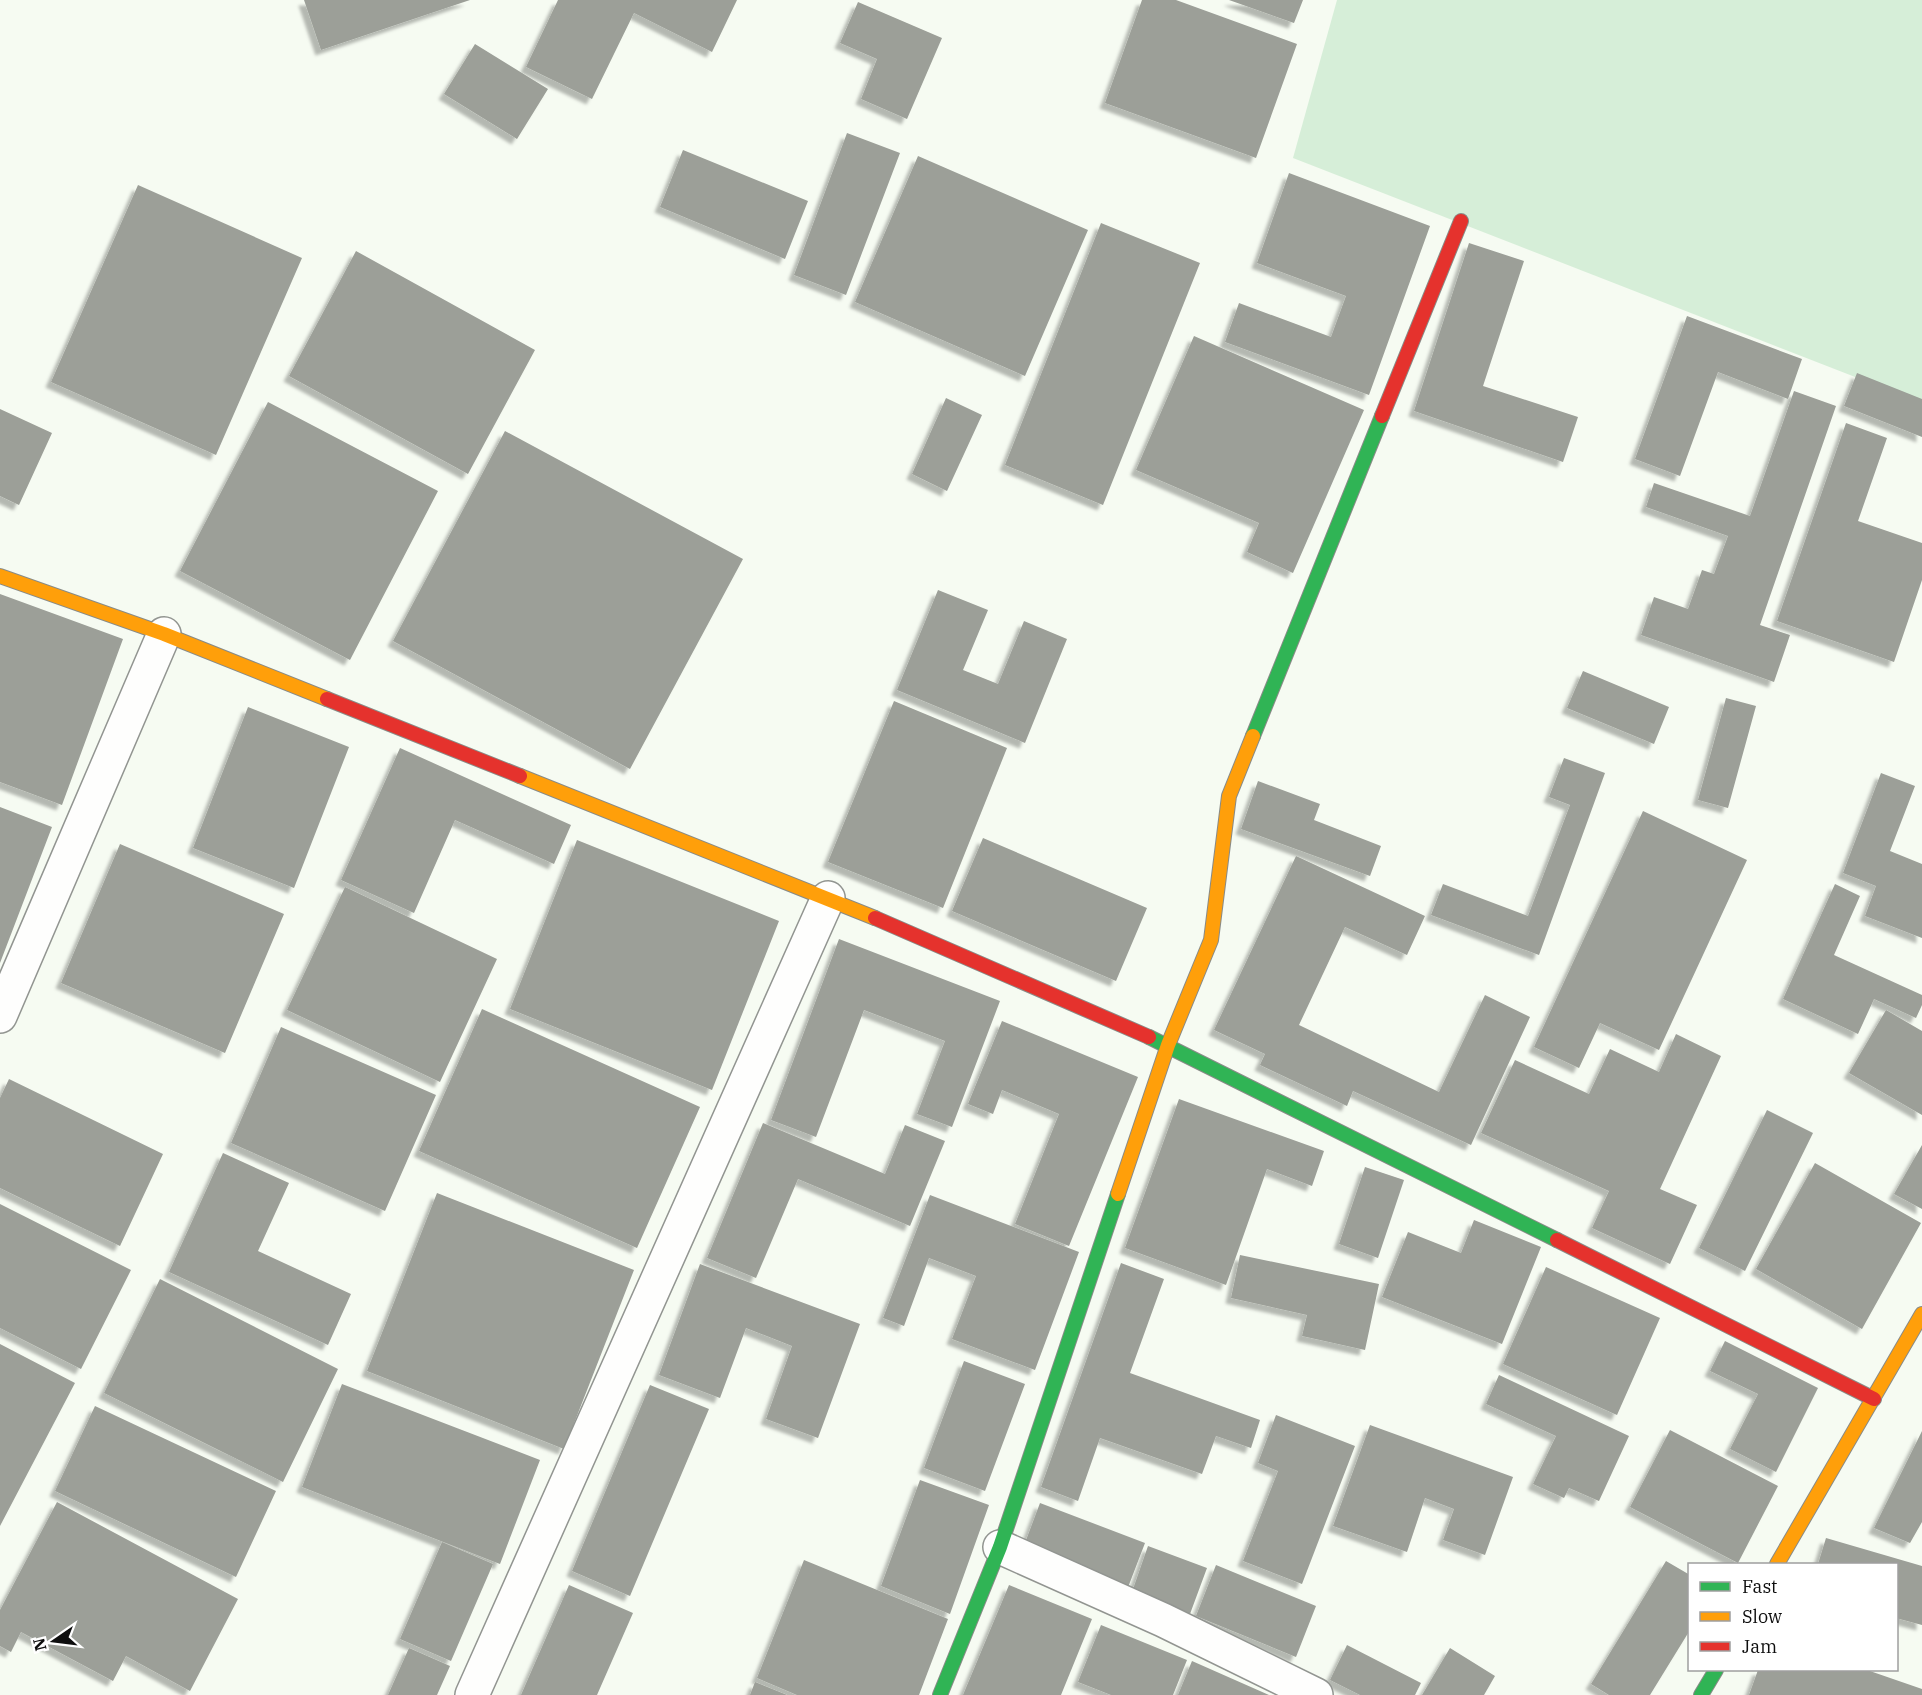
<svg xmlns="http://www.w3.org/2000/svg" width="1922" height="1695" font-family="'IBM Plex Serif',serif">
<style>
.cemetery{fill:#d6eed8}
.building{fill:#9c9f98;filter:url(#shadow)}
.lines{fill:none;stroke-linecap:round;stroke-linejoin:round}
.street-casing{stroke:#929591;stroke-width:36}
.fast-casing{stroke:#898b87;stroke-width:16}
.slow-casing{stroke:#898b87;stroke-width:16}
.jam-casing{stroke:#898b87;stroke-width:16}
.street{stroke:#fefefd;stroke-width:33}
.fast{stroke:#30b455;stroke-width:14}
.slow{stroke:#ff9f0a;stroke-width:14}
.jam{stroke:#e5322d;stroke-width:14}
</style>
<defs>
<filter id="shadow"><feDropShadow dx="-5.5" dy="5.5" stdDeviation="1.5" flood-color="#0004"/></filter>
</defs>
<rect width="100%" height="100%" fill="#f6fbf2"/>
<path class="cemetery" d="M1337 0H1922V403L1293 158Z"/>
<path class="building" d="M304 0H470L321 50Z
M558 0H737L712 52 634 13 592 99 526 67Z
M1142 0H1176L1297 44 1256 158 1105 103Z
M1229 0H1303L1294 23Z
M858 2 942 38 907 119 861 99 877 59 840 43Z
M475 44 548 89 517 139 444 94Z
M847 133 900 153 846 295 794 275Z
M683 150 808 201 785 259 660 207Z
M918 156 1088 230 1025 376 855 302Z
M1289 173 1430 226 1369 395 1225 342 1239 303 1331 337 1346 296 1257 263Z
M138 185 302 258 216 455 51 382Z
M1101 223 1200 263 1103 505 1005 465Z
M1469 243 1524 261 1483 386 1578 417 1563 462 1414 411Z
M356 251 535 350 468 474 289 376Z
M1687 316 1802 359 1788 399 1718 372 1680 476 1635 459Z
M1194 336 1364 410 1293 573 1247 552 1259 523 1136 470Z
M1857 373 1922 399V437L1844 406Z
M1794 391 1836 406 1760 625 1790 635 1774 682 1641 635 1654 597 1688 609 1702 570 1714 574 1728 536 1646 507 1654 483 1750 516Z
M946 398 982 415 947 491 912 474Z
M268 402 438 491 350 660 180 571Z
M0 409 52 433 19 505 0 496Z
M1846 423 1887 438 1858 521 1922 543V580L1894 662 1777 621Z
M505 431 743 559 630 769 393 641Z
M938 590 988 610 963 670 998 684 1024 621 1067 639 1025 743 897 690Z
M0 594 123 639 62 805 0 782Z
M1583 671 1669 707 1654 744 1567 708Z
M1726 698 1756 706 1728 808 1698 800Z
M894 701 1007 748 943 908 828 862Z
M248 707 349 747 294 888 193 848Z
M400 748 571 825 554 864 455 820 414 913 341 880Z
M1564 758 1605 773 1539 955 1431 915 1443 884 1528 916 1570 805 1549 797Z
M1881 773 1915 786 1890 851 1922 864V938L1865 916 1876 886 1843 873Z
M1258 781 1320 804 1314 820 1381 846 1370 876 1241 829Z
M0 807 52 827 0 963Z
M1643 811 1747 860 1659 1050 1600 1023 1579 1068 1534 1047Z
M983 838 1147 908 1116 981 952 911Z
M577 840 779 921 712 1090 510 1009Z
M120 844 284 914 225 1053 61 983Z
M1296 856 1425 916 1407 955 1345 927 1299 1025 1439 1092 1485 995 1530 1017 1471 1145 1353 1091 1347 1106 1260 1065 1265 1054 1214 1030Z
M1835 884 1860 896 1834 955 1922 995V1005L1916 1018 1874 999 1858 1034 1783 999Z
M345 887 497 959 440 1082 287 1010Z
M839 939 1000 1001 952 1127 917 1114 945 1041 864 1010 816 1137 771 1120Z
M482 1009 700 1107 637 1248 419 1151Z
M1886 1010 1922 1031V1115L1849 1073Z
M1002 1021 1138 1077 1069 1246 1015 1224 1059 1114 1002 1090 993 1114 968 1104Z
M281 1027 436 1095 385 1211 231 1143Z
M1676 1034 1721 1056 1660 1189 1697 1205 1670 1264 1592 1228 1609 1191 1481 1133 1515 1060 1589 1094 1610 1049 1659 1072Z
M9 1079 163 1154 120 1246 0 1188V1098Z
M1179 1099 1324 1151 1312 1186 1267 1169 1226 1285 1125 1248Z
M1767 1110 1813 1133 1745 1271 1699 1248Z
M763 1123 885 1174 905 1125 945 1141 910 1226 798 1179 756 1278 707 1258Z
M1922 1145V1209L1894 1194Z
M223 1153 289 1183 258 1251 351 1294 328 1345 169 1272Z
M1815 1163 1921 1223 1862 1329 1756 1269Z
M1365 1167 1404 1180 1378 1258 1339 1244Z
M437 1193 634 1270 564 1449 367 1371Z
M930 1195 1079 1252 1035 1370 952 1339 976 1276 929 1258 904 1326 883 1318Z
M0 1204 131 1270 81 1369 0 1328Z
M1474 1220 1541 1247 1502 1344 1382 1297 1408 1232 1461 1253Z
M1240 1255 1379 1284 1365 1350 1302 1336 1307 1315 1231 1298Z
M1121 1263 1164 1279 1130 1373 1260 1420 1251 1448 1216 1436 1202 1474 1100 1438 1078 1501 1041 1487Z
M700 1264 860 1324 818 1438 766 1419 792 1346 746 1328 720 1398 659 1375Z
M1546 1267 1660 1318 1617 1415 1503 1364Z
M160 1279 338 1369 283 1482 104 1393Z
M1725 1341 1818 1388 1776 1472 1730 1449 1758 1394 1710 1371Z
M0 1344 75 1383 0 1526Z
M964 1361 1025 1384 985 1491 924 1468Z
M1499 1375 1629 1436 1599 1501 1569 1488 1564 1498 1533 1484 1556 1436 1486 1404Z
M342 1384 540 1460 500 1564 302 1487Z
M650 1385 709 1409 630 1596 572 1571Z
M95 1406 276 1491 236 1577 55 1491Z
M1276 1415 1355 1446 1302 1584 1243 1561 1278 1471 1258 1463Z
M1370 1425 1513 1477 1485 1555 1443 1540 1454 1509 1425 1498 1407 1552 1333 1526Z
M1670 1430 1778 1486 1738 1563 1630 1507Z
M1922 1431V1522L1910 1543 1874 1528Z
M920 1480 989 1505 950 1614 881 1586Z
M57 1502 238 1599 190 1691 126 1656 113 1681 21 1632 11 1652 0 1646V1610Z
M1040 1503 1145 1543 1127 1590 1022 1551Z
M1826 1538 1922 1566V1625L1896 1618V1564H1818Z
M442 1542 493 1564 451 1661 400 1639Z
M1148 1546 1207 1568 1190 1614 1132 1592Z
M804 1560 948 1619 919 1695H797L757 1678Z
M1666 1561 1690 1575V1630L1650 1695H1609L1591 1684Z
M1216 1565 1316 1606 1296 1657 1196 1616Z
M569 1585 633 1613 597 1695H521Z
M1009 1585 1092 1619 1061 1695H963Z
M1101 1625 1187 1660 1173 1695H1111L1078 1682Z
M1347 1645 1421 1683 1415 1695H1360L1330 1680Z
M409 1648 450 1666 437 1695H388Z
M1450 1648 1495 1676 1484 1695H1422Z
M1192 1661 1269 1695H1178Z
M1758 1670H1867L1922 1689V1695H1749Z
M755 1682 787 1695H750Z"/>
<g class="lines">
<g class="street-casing">
<path id="street" d="M0 1016 164 634
M1000 1547 1163 1620 1316 1695
M472 1695 828 898"/>
</g>
<g class="fast-casing">
<path id="fast" d="M1253 736 1382 416
M1149 1037 1557 1240
M940 1695 1000 1547 1118 1194
M1701 1695 1716 1670"/>
</g>
<g class="slow-casing">
<path id="slow" d="M0 576 164 634 327 699
M520 776 875 918
M1118 1194 1168 1045 1211 940 1229 796 1253 736
M1777 1564 1922 1314"/>
</g>
<g class="jam-casing">
<path id="jam" d="M1382 416 1461 221
M327 699 520 776
M875 918 1149 1037
M1557 1240 1874 1399"/>
</g>
<use href="#street" class="street"/>
<use href="#fast" class="fast"/>
<use href="#slow" class="slow"/>
<use href="#jam" class="jam"/>
</g>
<rect x="1688" y="1563" width="210" height="108" fill="#ffffff" stroke="#9f9f9f" stroke-width="1.5"/>
<rect x="1700" y="1582" width="30" height="9" fill="#30b455" stroke="#9f9f9f" stroke-width="1.5"/>
<text x="1742" y="1593" font-size="18" fill="#0e0e0e">Fast</text>
<rect x="1700" y="1612" width="30" height="9" fill="#ff9f0a" stroke="#9f9f9f" stroke-width="1.5"/>
<text x="1742" y="1623" font-size="18" fill="#0e0e0e">Slow</text>
<rect x="1700" y="1642" width="30" height="9" fill="#e5322d" stroke="#9f9f9f" stroke-width="1.5"/>
<text x="1742" y="1653" font-size="18" fill="#0e0e0e">Jam</text>
<g transform="translate(54 1641) rotate(256)" stroke="#ffffff" stroke-width="4.5" paint-order="stroke">
<path d="M0-4.5L10 22L0 15L-10 22Z" fill="#0e0e0e"/>
<text y="-9" font-size="16" font-weight="bold" text-anchor="middle" fill="#0e0e0e">N</text>
</g>
</svg>
